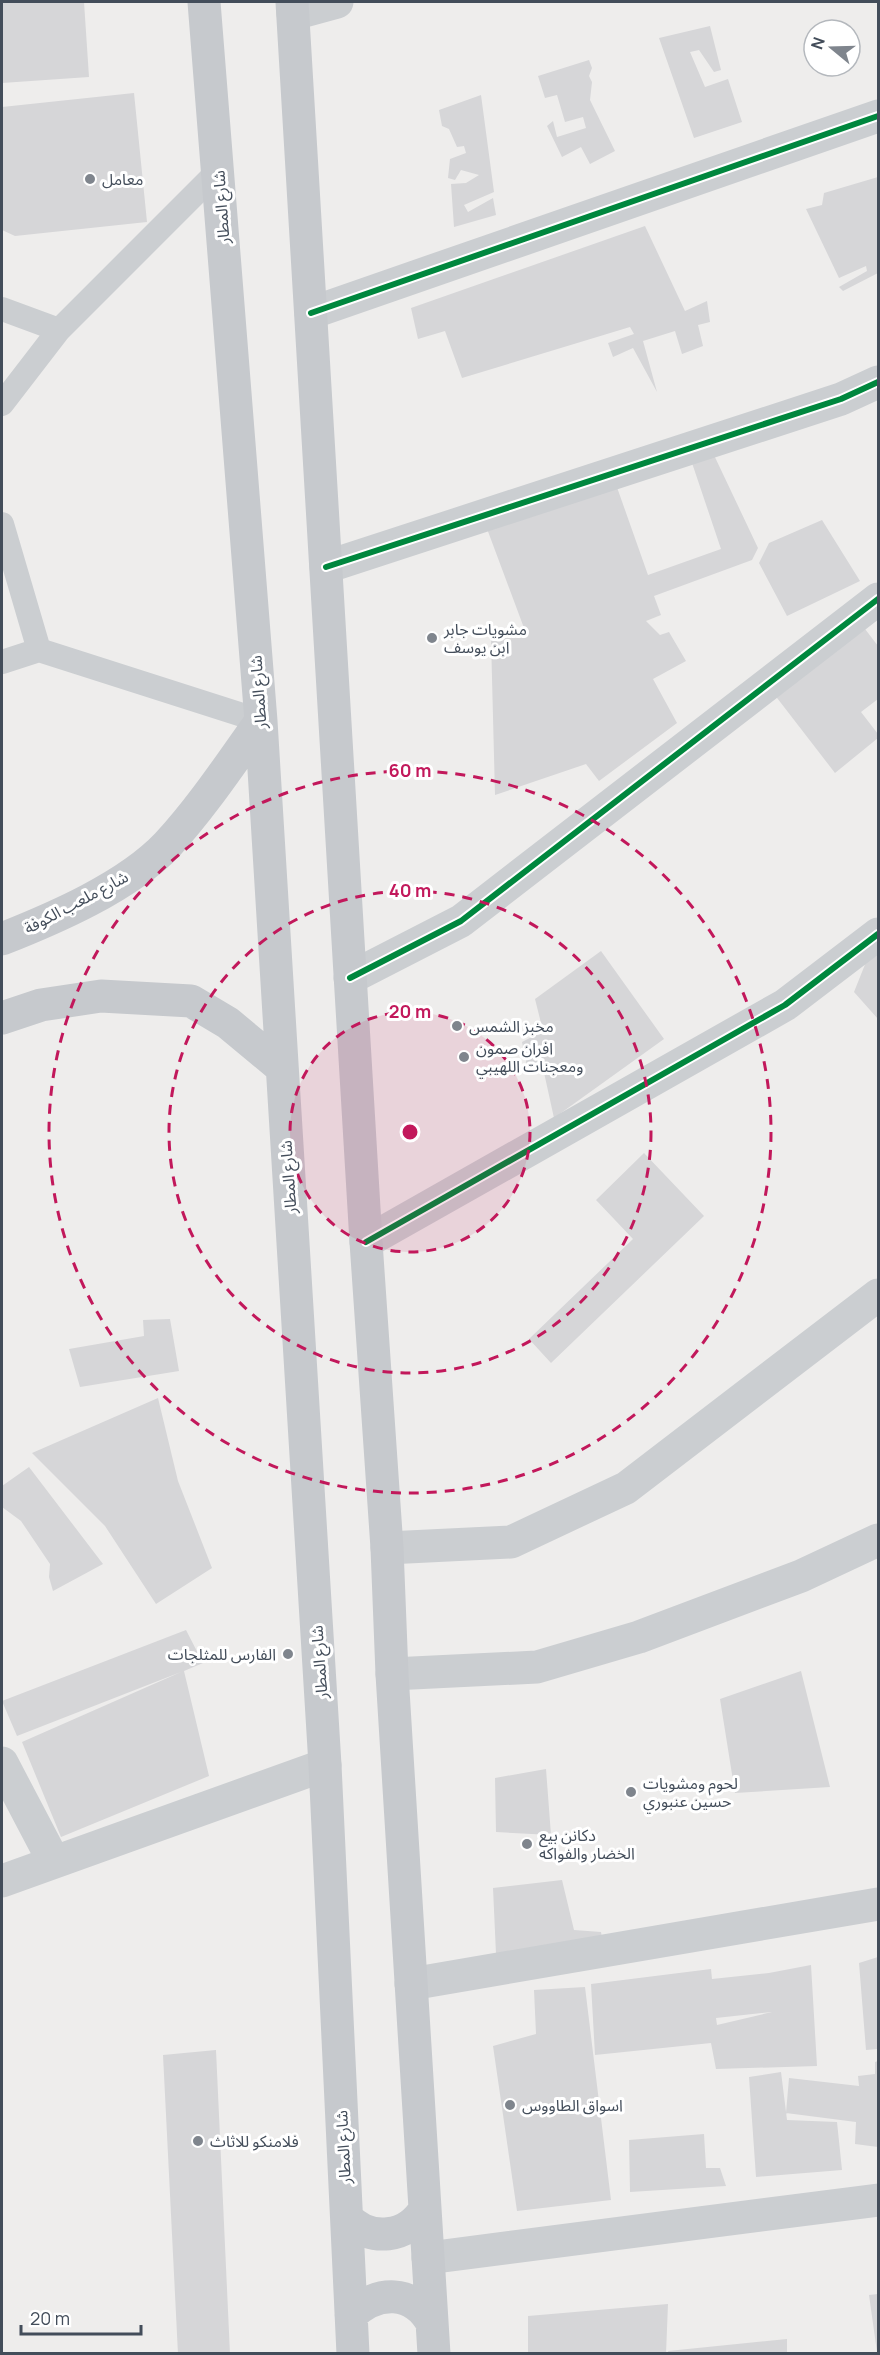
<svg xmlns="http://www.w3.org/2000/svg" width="880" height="2355" font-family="Manrope,'Noto Sans Arabic',sans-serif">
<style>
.building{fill:#d6d6d8;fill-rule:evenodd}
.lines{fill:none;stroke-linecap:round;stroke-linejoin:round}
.service{stroke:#cbced1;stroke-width:24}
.minor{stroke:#cbced1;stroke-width:33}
.tertiary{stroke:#cbced1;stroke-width:33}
.primary{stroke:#c6c9cd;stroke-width:33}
.cycleway-casing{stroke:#fff;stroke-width:10}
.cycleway{stroke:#00873e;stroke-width:6}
.ring{fill:none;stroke:#c2185b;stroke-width:3;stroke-dasharray:10 8}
.poi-dot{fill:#7f858d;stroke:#fff;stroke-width:2}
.labels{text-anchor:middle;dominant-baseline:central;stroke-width:6;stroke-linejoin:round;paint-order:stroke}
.poi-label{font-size:16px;fill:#434d5a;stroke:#fff;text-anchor:start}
.street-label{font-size:16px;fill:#434d5a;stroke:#fff}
.centre{fill:#c2185b;stroke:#fff;stroke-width:3}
.ring-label{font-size:18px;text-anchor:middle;font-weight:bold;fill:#c2185b;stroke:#fff;stroke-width:6;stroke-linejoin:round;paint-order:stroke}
</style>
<rect width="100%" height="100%" fill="#eeedec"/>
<path class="building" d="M2 2H84L89 77 2 83Z
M710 26 721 70 714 72 699 50 690 52 705 87 728 79 742 122 694 138 659 38Z
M589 60 592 68 589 76 592 82 590 100 615 151 590 164 581 147 562 157 547 126 553 121 557 137 586 128 583 117 565 122 557 95 545 98 538 76Z
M134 93 147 222 15 236 2 230V107Z
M481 95 494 192 464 205 468 212 493 198 496 215 454 227 451 184 466 183 479 175 461 170 455 180 448 178 450 159 466 153 464 146 457 147 449 129 442 126 439 110Z
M878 177V273L843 291 839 287 867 271 866 266 839 278 806 209 822 205 824 193Z
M645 226 685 311 707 301 710 322 698 325 703 346 682 354 675 331 643 341 657 392 633 348 613 357 608 343 634 334 630 327 462 378 445 331 418 339 411 308Z
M713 453 758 548 752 560 654 596 661 615 646 621 660 635 669 632 686 661 653 679 677 723 599 781 586 764 495 795 491 639 524 628 483 518 613 476 648 575 721 549 691 460Z
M822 520 860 581 787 616 759 563 769 543Z
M862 625 878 646V699L861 712 878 734V738L835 773 774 694Z
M601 951 664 1039 554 1118 543 1068 528 1071 522 1042 543 1031 535 999Z
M878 953V1019L854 992 866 962Z
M644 1153 704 1216 551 1363 529 1339 633 1239 596 1200Z
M170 1319 179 1371 80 1387 69 1349 144 1336 143 1320Z
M158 1398 178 1481 212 1568 156 1604 105 1526 32 1453Z
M29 1467 103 1564 53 1591 49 1577 50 1564 21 1521 2 1507V1486Z
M186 1630 203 1663 184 1671 209 1776 61 1837 22 1742 181 1672 17 1736 2 1701Z
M801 1671 830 1787 735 1793 720 1699Z
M546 1769 551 1835 496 1832 495 1778Z
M562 1880 574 1930 601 1932 604 1949 496 1954 493 1888Z
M878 1957V2049L866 2050 859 1963Z
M811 1965 817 2066 716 2069 711 2043 595 2055 591 1984 711 1969 712 1979 769 1973ZM772 2012 717 2025 716 2018Z
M585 1987 611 2200 517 2211 493 2046 536 2034 534 1990Z
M216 2050 230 2354H178L163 2055Z
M878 2061V2147L855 2144 856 2122 786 2113 789 2078 859 2086 858 2076 875 2074V2062Z
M781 2072 787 2120 837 2122 842 2170 756 2177 749 2077Z
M704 2134 706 2168H720L726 2186 630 2192 629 2140Z
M878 2294V2352H877L869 2295Z
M668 2304 666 2354H528V2316Z
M787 2339V2354H669L668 2351Z"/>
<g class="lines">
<path class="service" d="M2 309 59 330
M2 404 59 330 218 171
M2 524 39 650
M2 662 39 650 261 721"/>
<path class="minor" d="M293 14 337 2
M311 313 878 116
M326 567 841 399 878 382
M350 978 461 921 878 599
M366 1242 785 1005 878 934
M387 1548 511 1542 626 1488 878 1295
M2 1763 54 1862
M2 1881 325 1765
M411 1984 878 1904
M428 2258 878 2200"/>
<path class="tertiary" d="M392 1674 537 1667 639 1637 801 1576 878 1540"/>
<path class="primary" d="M204 2 261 721 325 1765 353 2354
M292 2 366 1242 387 1548 392 1674 434 2354
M2 939C55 918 127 887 167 845 202 807 231 763 261 721
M2 1018 41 1005 101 996 191 1001 228 1023 281 1067
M347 2218C370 2243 408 2238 425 2209
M351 2315C377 2290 413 2289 432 2323"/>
<g class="cycleway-casing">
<path id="cycleway" d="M311 313 878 116
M326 567 841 399 878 382
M350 978 461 921 878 599
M366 1242 785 1005 878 934"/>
</g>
<use href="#cycleway" class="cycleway"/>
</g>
<circle cx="410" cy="1132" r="120" fill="#c2185b" fill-opacity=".12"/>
<g class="ring">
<circle cx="410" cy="1132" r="120"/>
<circle cx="410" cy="1132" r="241"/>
<circle cx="410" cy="1132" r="361"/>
</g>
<g class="poi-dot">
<circle cx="90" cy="179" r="6"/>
<circle cx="432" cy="638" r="6"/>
<circle cx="457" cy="1026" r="6"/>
<circle cx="464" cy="1057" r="6"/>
<circle cx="288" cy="1654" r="6"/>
<circle cx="631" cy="1792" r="6"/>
<circle cx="527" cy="1844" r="6"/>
<circle cx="510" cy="2105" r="6"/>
<circle cx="198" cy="2141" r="6"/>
</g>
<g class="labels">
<g class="poi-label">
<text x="102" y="179">معامل</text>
<text x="444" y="629">مشويات جابر<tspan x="444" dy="18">ابن يوسف</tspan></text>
<text x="469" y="1026">مخبز الشمس</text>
<text x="476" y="1048">افران صمون<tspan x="476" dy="18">ومعجنات اللهيبي</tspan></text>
<text x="276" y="1654" text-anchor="end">الفارس للمثلجات</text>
<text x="643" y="1783">لحوم ومشويات<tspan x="643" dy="18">حسين عنبوري</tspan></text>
<text x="539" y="1835">دكانن بيع<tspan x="539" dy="18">الخضار والفواكه</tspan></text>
<text x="522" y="2105">اسواق الطاووس</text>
<text x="210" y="2141">فلامنكو للاثاث</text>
</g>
<g class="street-label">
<text transform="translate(221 207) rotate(-94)">شارع المطار</text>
<text transform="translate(258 692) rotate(-94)">شارع المطار</text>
<text transform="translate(76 902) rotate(-28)">شارع ملعب الكوفة</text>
<text transform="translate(288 1177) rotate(-94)">شارع المطار</text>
<text transform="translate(319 1662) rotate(-94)">شارع المطار</text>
<text transform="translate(343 2147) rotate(-93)">شارع المطار</text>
</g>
</g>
<circle cx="410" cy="1132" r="9" class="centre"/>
<g class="ring-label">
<text x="410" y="777">60 m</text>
<text x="410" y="897">40 m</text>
<text x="410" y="1018">20 m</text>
</g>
<rect width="880" height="2355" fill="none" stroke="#434d5a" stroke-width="6"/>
<g transform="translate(832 48) rotate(289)"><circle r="28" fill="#ffffff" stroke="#b4b8bd" stroke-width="1.5"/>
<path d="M0-4.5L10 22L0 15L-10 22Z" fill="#7f858d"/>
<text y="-9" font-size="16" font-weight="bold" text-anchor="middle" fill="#434d5a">N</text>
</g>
<path d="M21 2325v9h120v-9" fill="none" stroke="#434d5a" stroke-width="3"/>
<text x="30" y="2325" font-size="18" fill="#434d5a" stroke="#ffffff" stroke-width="4.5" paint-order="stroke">20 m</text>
</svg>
